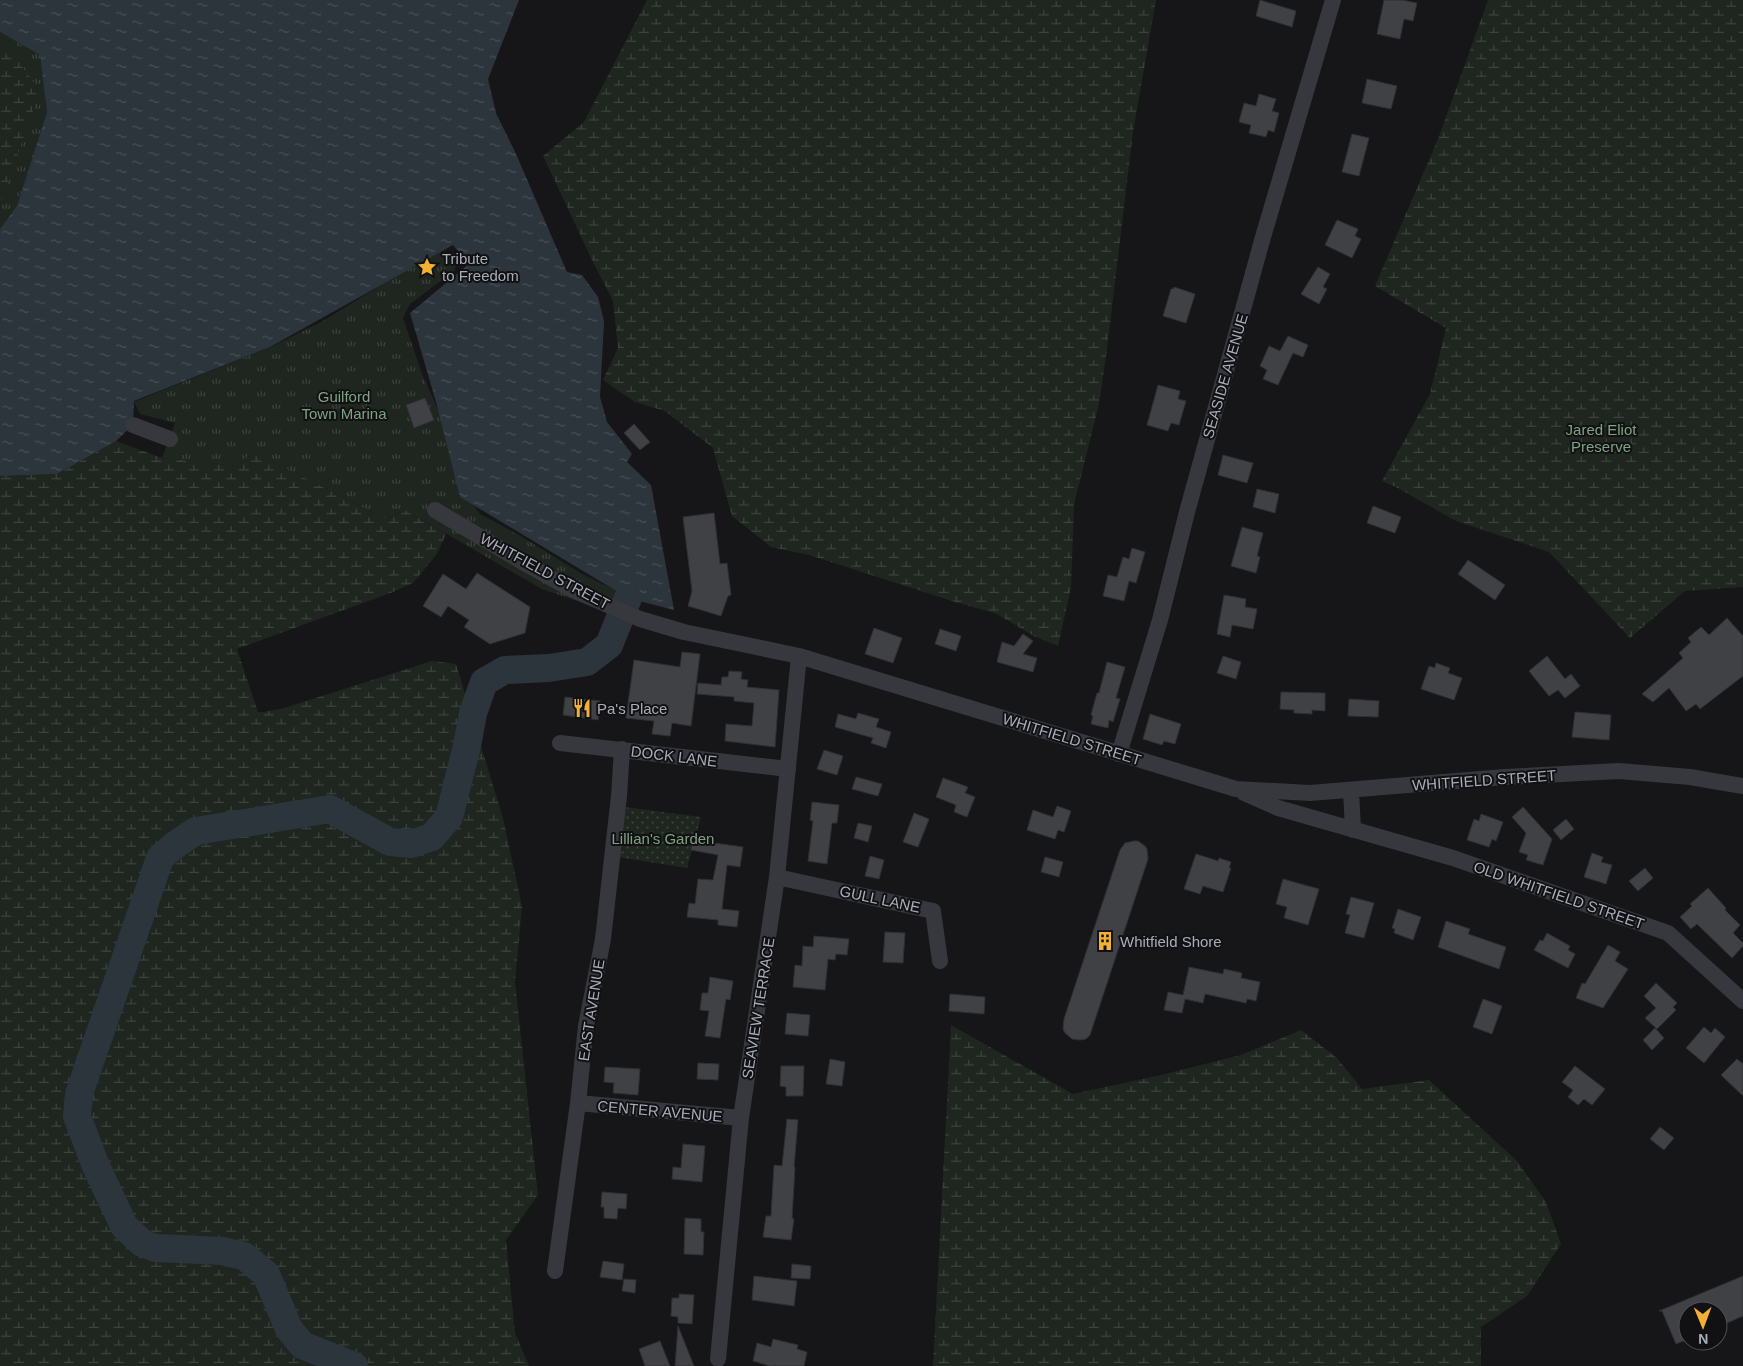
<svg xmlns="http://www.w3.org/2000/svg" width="1743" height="1366" font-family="Arial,sans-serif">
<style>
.grass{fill:url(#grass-tufts)}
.wetland{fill:url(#wetland-marsh)}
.garden{fill:url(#garden-dots)}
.water{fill:url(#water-ripples)}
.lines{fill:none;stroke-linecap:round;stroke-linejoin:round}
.river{stroke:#2c353c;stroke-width:28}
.building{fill:#404145;stroke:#303034}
.minor{stroke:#37383d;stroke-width:16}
.labels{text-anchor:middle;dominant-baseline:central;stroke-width:4;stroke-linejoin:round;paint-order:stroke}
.poi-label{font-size:15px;fill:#a8adb8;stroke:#111113;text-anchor:start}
.street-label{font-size:15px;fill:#a8adb8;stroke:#111113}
.park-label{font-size:15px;fill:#7fa381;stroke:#111113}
</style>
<defs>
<pattern id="grass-tufts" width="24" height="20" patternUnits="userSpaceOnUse" patternTransform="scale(1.25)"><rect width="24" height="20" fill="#1e261f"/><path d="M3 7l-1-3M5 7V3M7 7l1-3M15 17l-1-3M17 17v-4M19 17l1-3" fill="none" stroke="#3c433d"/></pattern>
<pattern id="wetland-marsh" width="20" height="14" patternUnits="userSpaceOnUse" patternTransform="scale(1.25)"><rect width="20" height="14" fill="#1e261f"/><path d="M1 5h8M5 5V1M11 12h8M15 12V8" fill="none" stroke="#3c433d"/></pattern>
<pattern id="garden-dots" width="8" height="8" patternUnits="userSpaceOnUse" patternTransform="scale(1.25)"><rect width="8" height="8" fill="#1e261f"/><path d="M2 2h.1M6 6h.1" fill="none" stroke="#3c433d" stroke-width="1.8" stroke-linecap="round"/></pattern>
<pattern id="water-ripples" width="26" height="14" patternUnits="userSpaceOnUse" patternTransform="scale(1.25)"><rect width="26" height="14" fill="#2c353c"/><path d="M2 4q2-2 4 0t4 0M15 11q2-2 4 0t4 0" fill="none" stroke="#485056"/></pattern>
</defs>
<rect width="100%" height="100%" fill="#161618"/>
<path class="grass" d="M0 32 40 55 47 112 17 207 0 229Z
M435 252 454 253 457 261 454 271 410 304 403 318 422 374 462 463 470 501 480 514 524 538 582 574 617 591 607 611 542 589 405 510 386 519 253 452 237 466 162 458 175 423 140 414 134 402 273 346 323 321Z"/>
<path class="wetland" d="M647 0H1156L1133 132 1107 349 1099 404 1074 504 1071 588 1058 646 1034 636 997 614 952 601 809 555 771 547 732 516 713 448 665 411 635 402 603 380 618 348 613 301 593 262 543 156 584 122Z
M1488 0H1743V587L1685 591 1630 638 1549 552 1456 521 1396 487 1382 481 1430 394 1446 328 1375 286 1438 139Z
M0 51 12 53 40 91 0 204Z
M116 441 162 458 237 466 253 452 386 519 405 510 446 534 437 554 413 583 393 592 237 649 258 712H264L284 708 432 661 456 664 503 818 522 906 515 982 538 1195 506 1240 515 1333 529 1366H0V476L57 474Z
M951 1025 1073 1094 1161 1075 1241 1055 1301 1030 1337 1058 1362 1089 1429 1080 1517 1161 1546 1202 1561 1244 1527 1296 1481 1327V1366H933Z"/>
<path class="garden" d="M624 807 701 817 687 868 618 857Z"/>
<path class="water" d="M0 0H519L488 79 496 113 516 154 567 272 582 275 598 297 604 321 600 397 607 422 632 454 627 462 651 485 674 610 628 598 460 497 436 402 410 313 469 264 453 245 270 347 134 401 133 425 116 441 57 474 0 476V229L17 206 47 112 40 55 0 32Z"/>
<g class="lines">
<path class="river" d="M354 1366 302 1345 289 1329 266 1274 244 1256 222 1251 155 1248 142 1243 124 1226 95 1164 77 1116 79 1094 160 858 175 845 196 831 330 809 390 842 411 844 432 837 449 817 467 746 473 713 484 682 505 670 549 668 587 662 609 645 628 598"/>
</g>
<path class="building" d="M1260 0 1296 11 1292 27 1256 16Z
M1384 0H1402L1417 3 1413 21 1404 19 1400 39 1377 34Z
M1367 79 1397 86 1391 109 1362 103Z
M1259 94 1276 99 1272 111 1279 113 1274 132 1268 130 1266 137 1249 133 1251 125 1239 122 1244 103 1256 106Z
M1352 134 1369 138 1359 176 1342 172Z
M1337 220 1358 229 1355 236 1361 239 1352 258 1325 245Z
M1318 267 1330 274 1323 287 1327 289 1319 304 1301 294Z
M1174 287 1195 294 1186 323 1163 316 1171 289H1173Z
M1288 336 1308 345 1303 357 1293 353 1278 385 1263 379 1267 370 1260 366 1269 346 1280 351Z
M1158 385 1180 391 1178 399 1186 401 1179 425 1171 423 1168 431 1147 425Z
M425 398 434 420 414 428 406 405Z
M634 424 650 442 640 450 624 433Z
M1223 455 1253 463 1247 483 1218 475Z
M1257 489 1279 494 1275 513 1253 507Z
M1373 506 1401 517 1395 533 1367 523Z
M714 513 720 564 727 563 731 595 728 596 721 616 688 606 692 591 683 517Z
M1242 527 1263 533 1257 556 1260 557 1256 573 1231 566Z
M1132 548 1145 552 1136 583 1129 581 1124 601 1103 596 1108 575 1117 577 1123 557 1129 559Z
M1468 560 1505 585 1495 600 1458 574Z
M477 573 530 607 525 633 490 644 464 627 469 620 448 606 441 617 423 606 443 574 466 589Z
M1224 595 1246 599 1245 607 1257 609 1253 629 1232 625 1230 637 1217 634Z
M1727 618 1743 636V676L1700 709 1696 704 1686 711 1669 688 1653 702 1642 694 1683 658 1679 653 1691 642 1688 638 1701 627 1709 635Z
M874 628 902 638 893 663 865 654Z
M940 629 961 636 956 651 935 644Z
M1023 634 1033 641 1023 654 1037 658 1033 672 997 662 1002 642 1014 646Z
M682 652 700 654 691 726 672 723 670 736 652 734 654 721 626 718 634 660 680 667Z
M1223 656 1241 662 1236 679 1217 673Z
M1547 656 1565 679 1571 674 1580 686 1565 698 1558 690 1549 696 1529 671Z
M1107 662 1125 667 1116 698 1120 699 1113 722 1109 720 1108 728 1091 724 1093 716 1091 715 1097 693H1099Z
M1436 663 1450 668 1448 673 1462 678 1454 700 1421 689 1429 666 1435 668Z
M729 671 742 672 741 679 748 680 747 687 779 690 775 747 725 741 726 724 752 726 754 703 734 701V697L697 694 698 683 721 685 722 677H728Z
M1281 692 1325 693V711L1312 710V714L1294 713V710L1280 709Z
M565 697 600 701 598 720 563 715Z
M1349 699 1379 701 1378 717 1348 716Z
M1575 712 1611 715 1609 740 1572 737Z
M858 713 879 719 876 727 891 732 886 748 871 743 873 738 835 727 838 714 856 719Z
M1150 714 1181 724 1175 744 1164 741 1162 745 1143 739Z
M824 750 843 756 837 775 817 769Z
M856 777 882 784 878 796 852 789Z
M943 778 968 787 965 793 975 797 967 817 954 812 956 805 936 797Z
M812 802 839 805 837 823H832L827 864 808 861 813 821 810 820Z
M1057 806 1071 811 1064 832 1058 830 1055 839 1027 830 1033 810 1053 817Z
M1523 807 1552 839 1543 865 1526 860 1528 855 1519 852 1526 833 1512 817Z
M914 813 929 819 918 847 903 842Z
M1481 814 1503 822 1496 841 1492 839 1489 847 1467 840 1474 819 1479 821Z
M1566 819 1574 829 1561 840 1553 830Z
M858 823 872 826 868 842 854 838Z
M692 840 743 847 740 867 727 865 722 909 739 911 737 927 718 925V920L687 917 689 903 695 904 698 879 713 880 718 855 691 850Z
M1134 841H1138L1145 846 1147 849 1148 859 1090 1035 1086 1039 1080 1040 1072 1039 1065 1033 1063 1029 1064 1019 1120 850 1125 843Z
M1592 853 1603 857 1601 862 1612 865 1606 884 1584 877Z
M1196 854 1218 861 1219 858 1231 862 1229 868H1231L1223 892 1203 886 1200 894 1184 889Z
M870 856 884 860 879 879 865 876Z
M1045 857 1063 862 1059 877 1041 872Z
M1645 868 1653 878 1638 891 1629 881Z
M1283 879 1319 889 1308 925 1284 918 1287 907 1276 904Z
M1708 888 1726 908 1725 910 1740 925 1733 933 1743 943V946L1732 958 1697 924 1691 929 1680 917 1692 906 1690 904Z
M1351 897 1374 903 1364 938 1345 933 1350 915 1346 914Z
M1398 909 1421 917 1413 940 1394 933 1395 929 1392 928Z
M1446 921 1470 929 1468 934 1506 947 1499 969 1438 947Z
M885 932 905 933 903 963 883 962Z
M1547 933 1570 946 1568 950 1575 954 1568 968 1534 950 1540 940 1543 941Z
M814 936 849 939 847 955 836 954 835 960 828 959 825 990 793 987 795 965 802 966 803 946 813 947Z
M1608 945 1620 952 1615 961 1628 969 1603 1008 1576 998 1582 983 1585 984Z
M1189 967 1223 974 1224 969 1242 973 1241 978 1260 982 1256 1001 1247 999 1246 1003 1205 994 1203 1003 1185 999 1182 1013 1164 1010 1168 992 1183 995Z
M710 977 733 981 730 1000 726 999 720 1038 705 1036 709 1011 700 1010 702 993H708Z
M1656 983 1677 1003 1673 1007 1676 1010 1657 1029 1645 1018 1656 1008 1644 996Z
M950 994 985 997 984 1014 949 1011Z
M1483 999 1502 1006 1492 1034 1473 1027Z
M787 1013 810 1015 808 1036 785 1034Z
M1704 1027 1711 1033 1715 1028 1725 1037 1704 1063 1686 1048Z
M1655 1028 1664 1038 1652 1050 1643 1040Z
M830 1059 845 1062 842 1086 826 1084Z
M1737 1059 1743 1064V1096L1721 1075Z
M698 1063 719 1064 718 1080 697 1079Z
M781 1066H804L803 1096H786V1087L780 1086Z
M1575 1066 1605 1089 1592 1105 1584 1099 1578 1105 1568 1097 1573 1090 1562 1082Z
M605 1067 640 1069 638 1095 613 1093 614 1083 604 1082Z
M787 1119 798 1120 794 1167H795L792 1218 794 1219 791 1240 763 1237 766 1216H771L774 1165 782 1166Z
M1660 1127 1674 1138 1664 1150 1650 1139Z
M683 1144 705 1146 702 1182 672 1179 673 1167 681 1168Z
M602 1192 627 1194 626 1209 618 1208 617 1219 604 1218V1207H601Z
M685 1218 701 1219V1232H704L703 1255 684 1254Z
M603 1261 624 1264 622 1280 600 1277Z
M792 1264 811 1266 810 1279 791 1278Z
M754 1276 797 1281 794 1306 752 1300Z
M1743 1276V1316L1718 1327V1311H1688V1339L1676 1344 1662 1311H1659Z
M624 1279 636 1280 635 1293 622 1291Z
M679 1294 694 1295 692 1324 678 1323V1317L671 1316 672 1298H679Z
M678 1326 694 1366H675Z
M773 1339 798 1345 797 1349 807 1352 804 1366H770L753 1361 757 1343 771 1347Z
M660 1341 670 1366H645L639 1349Z"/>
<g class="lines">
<path class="minor" d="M133 425 170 439
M435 510 528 565 573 590 640 619 684 632 799 656 1236 789 1310 793 1505 777 1619 771 1690 777 1743 786
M560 743 788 769
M1119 754 1160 620 1187 512 1263 237 1333 0
M1351 790 1353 830
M1244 793 1278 808 1453 858 1668 933 1743 1001
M777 877 933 911 940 961
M578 1103 741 1118
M555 1271 578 1103 586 1026 603 939 619 796 622 749
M718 1359 741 1118 777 877 799 656"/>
</g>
<defs>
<g id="sight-bare" transform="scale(1.5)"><path d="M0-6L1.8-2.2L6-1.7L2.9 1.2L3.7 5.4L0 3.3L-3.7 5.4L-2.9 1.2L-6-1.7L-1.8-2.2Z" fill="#f2b134" stroke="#111113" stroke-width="2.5" paint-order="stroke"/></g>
<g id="restaurant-bare" transform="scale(1.5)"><path d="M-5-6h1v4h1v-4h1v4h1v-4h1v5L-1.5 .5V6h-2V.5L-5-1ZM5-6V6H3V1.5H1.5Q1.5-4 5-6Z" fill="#f2b134" stroke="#111113" stroke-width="2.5" paint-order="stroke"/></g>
<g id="building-bare" transform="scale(1.5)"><path d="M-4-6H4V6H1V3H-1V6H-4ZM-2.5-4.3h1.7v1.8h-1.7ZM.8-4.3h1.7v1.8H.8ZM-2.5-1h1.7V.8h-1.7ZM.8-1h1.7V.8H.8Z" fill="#f2b134" stroke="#111113" stroke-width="2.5" paint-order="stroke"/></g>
</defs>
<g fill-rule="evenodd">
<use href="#sight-bare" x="427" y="267"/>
<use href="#restaurant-bare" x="582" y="708"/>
<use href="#building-bare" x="1105" y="941"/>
</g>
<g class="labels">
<g class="poi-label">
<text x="442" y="258">Tribute<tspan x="442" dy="17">to Freedom</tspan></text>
<text x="597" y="708">Pa's Place</text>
<text x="1120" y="941">Whitfield Shore</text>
</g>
<g class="street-label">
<text transform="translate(1225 376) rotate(-74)">SEASIDE AVENUE</text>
<text transform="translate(545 571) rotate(28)">WHITFIELD STREET</text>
<text transform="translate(1072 739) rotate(17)">WHITFIELD STREET</text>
<text transform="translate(674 756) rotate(7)">DOCK LANE</text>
<text transform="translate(1484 780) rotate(-4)">WHITFIELD STREET</text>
<text transform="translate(1559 895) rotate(19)">OLD WHITFIELD STREET</text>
<text transform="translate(880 899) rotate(12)">GULL LANE</text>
<text transform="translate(758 1008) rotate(-81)">SEAVIEW TERRACE</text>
<text transform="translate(591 1010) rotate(-81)">EAST AVENUE</text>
<text transform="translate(660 1111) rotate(5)">CENTER AVENUE</text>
</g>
<g class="park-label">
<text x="344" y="396">Guilford<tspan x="344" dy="17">Town Marina</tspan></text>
<text x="1601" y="429">Jared Eliot<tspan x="1601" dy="17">Preserve</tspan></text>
<text x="663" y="838">Lillian's Garden</text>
</g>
</g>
<g transform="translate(1703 1326) rotate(179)"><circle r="24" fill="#111113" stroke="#4d4f55"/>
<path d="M0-4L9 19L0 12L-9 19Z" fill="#f2b134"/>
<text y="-8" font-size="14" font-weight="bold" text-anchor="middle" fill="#a8adb8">N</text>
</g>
</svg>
